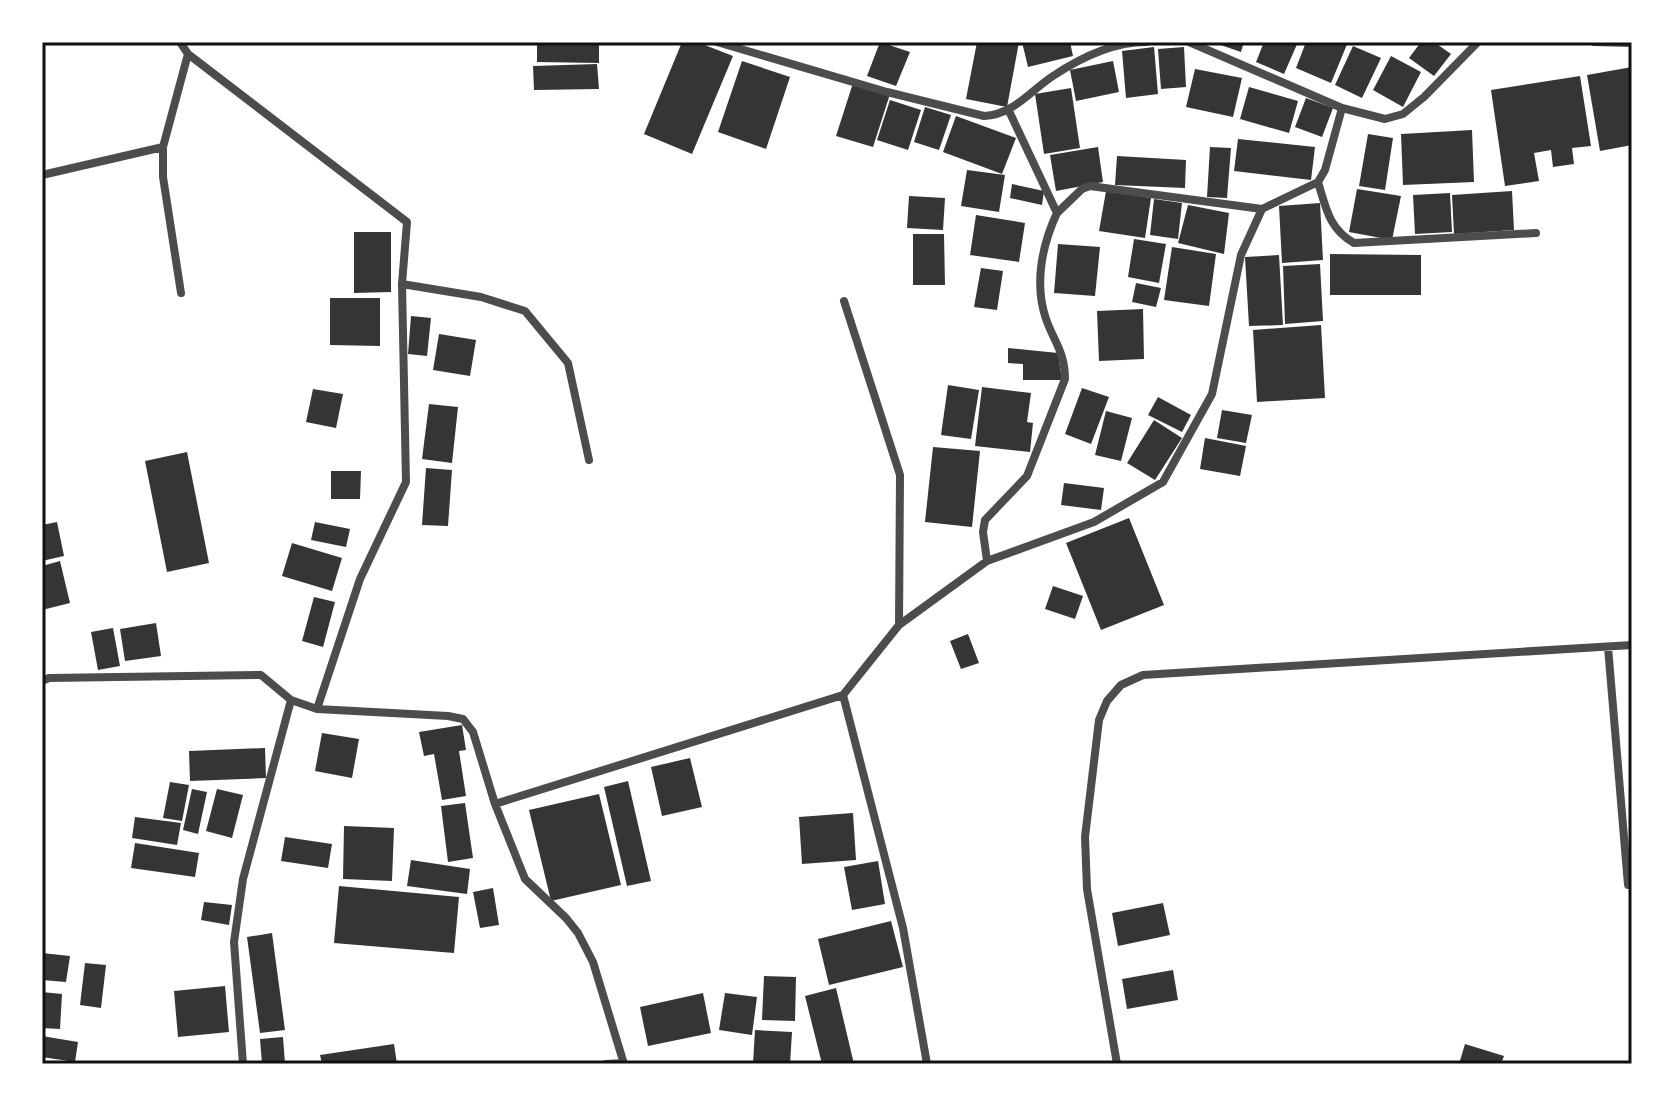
<svg xmlns="http://www.w3.org/2000/svg" width="1674" height="1106" font-family="Signika,sans-serif">
<style>
.building{fill:#353535}
.lines{fill:none;stroke-linecap:round;stroke-linejoin:round}
.minor{stroke:#4c4c4c;stroke-width:8}
.neatline{fill:none;stroke:#111;stroke-width:3}
</style>
<rect width="100%" height="100%" fill="#fff"/>
<path class="building" d="M537 42H599V63L537 62Z
M682 42H697L733 56 692 154 644 134Z
M880 42 910 52 896 86 867 76Z
M977 42H1019L1007 107 966 99Z
M1022 42H1070L1073 56 1028 67Z
M1212 42H1244L1241 52Z
M1264 42H1298L1284 74 1256 62Z
M1306 42H1348L1331 83 1296 68Z
M1421 42H1434L1451 54 1434 76 1409 58Z
M1353 46 1381 58 1362 98 1335 85Z
M1154 47 1158 94 1126 98 1122 51Z
M1184 47 1186 87 1161 89 1158 49Z
M1391 56 1421 72 1403 107 1373 90Z
M742 61 790 77 766 149 718 132Z
M1113 61 1119 92 1076 101 1070 70Z
M597 64 599 89 534 90 533 66Z
M1632 67V145L1600 151 1587 75Z
M1195 69 1242 78 1233 117 1186 107Z
M1580 76 1591 146 1572 148 1574 164 1553 167 1551 150 1534 153 1539 181 1505 186 1491 90Z
M853 83 890 94 873 147 836 136Z
M1249 87 1298 101 1289 133 1240 119Z
M1071 88 1080 148 1044 154 1035 94Z
M1306 98 1333 108 1322 137 1295 127Z
M890 100 921 110 908 150 877 140Z
M925 107 951 115 939 150 914 142Z
M956 116 1016 138 1002 174 943 152Z
M1472 130 1474 182 1403 185 1401 134Z
M1368 134 1393 138 1385 190 1359 186Z
M1238 139 1315 147 1311 180 1234 171Z
M1098 147 1103 182 1056 191 1050 155Z
M1210 147 1231 148 1227 198 1207 197Z
M1117 156 1186 160 1185 188 1115 185Z
M967 170 1005 175 999 212 961 206Z
M1012 184 1044 191 1042 205 1010 198Z
M1357 189 1401 196 1392 240 1349 232Z
M1106 191 1151 198 1145 238 1099 231Z
M1512 191 1514 230 1454 234 1452 195Z
M1450 193 1452 232 1415 234 1413 195Z
M909 196 945 198 943 230 907 228Z
M1154 199 1182 203 1178 239 1150 235Z
M1320 203 1323 260 1282 263 1279 206Z
M1188 205 1229 213 1224 254 1178 243Z
M976 215 1025 223 1019 262 970 255Z
M354 232H391V292L354 293Z
M913 234H944L945 285H913Z
M1134 239 1166 244 1159 283 1128 277Z
M1058 244 1100 247 1095 296 1054 293Z
M1172 247 1216 254 1209 306 1164 300Z
M1330 254 1421 255V295H1330Z
M1279 255 1283 325 1249 326 1245 257Z
M1320 264 1323 321 1285 324 1283 266Z
M981 268 1003 271 997 310 974 307Z
M1136 283 1161 288 1156 307 1132 302Z
M330 298H380V346L330 345Z
M1143 309 1144 359 1099 361 1097 311Z
M411 316 431 318 427 356 408 354Z
M1321 325 1325 398 1257 402 1253 330Z
M439 334 476 340 470 376 433 370Z
M1008 348 1058 353 1062 380H1023V364L1008 363Z
M948 385 979 390 971 439 941 435Z
M982 387 1031 393 1027 422 1033 423 1030 452 975 446Z
M1082 388 1109 397 1091 444 1065 434Z
M313 389 343 394 336 428 306 422Z
M1158 397 1191 415 1182 432 1148 415Z
M429 404 458 407 452 463 422 459Z
M1222 410 1252 415 1246 443 1217 438Z
M1106 411 1132 418 1121 461 1095 455Z
M1154 420 1182 438 1155 480 1127 463Z
M1205 438 1246 446 1240 476 1200 469Z
M933 447 980 451 972 527 925 522Z
M187 452 209 563 167 572 145 461Z
M426 468 452 470 448 526 422 525Z
M331 471H361L360 499H331Z
M1064 483 1104 488 1101 510 1061 505Z
M1129 518 1164 605 1101 630 1066 543Z
M57 522 64 556 42 561V525Z
M315 522 350 529 346 547 311 540Z
M292 543 342 558 332 591 282 576Z
M60 561 70 603 42 610V566Z
M1053 586 1083 596 1075 619 1045 609Z
M314 597 335 602 323 647 302 641Z
M156 623 161 656 125 661 120 629Z
M113 628 120 666 98 670 91 632Z
M968 634 979 663 961 669 950 641Z
M462 725 466 750 459 751 466 796 442 800 434 754 424 756 419 732Z
M322 733 359 739 352 778 315 771Z
M265 748 266 778 190 781 189 751Z
M690 758 702 807 662 816 651 767Z
M628 781 651 881 627 886 604 787Z
M170 782 189 785 182 821 163 818Z
M192 789 207 792 198 834 183 830Z
M217 789 243 795 232 838 206 831Z
M599 794 621 885 551 901 529 810Z
M465 803 473 858 448 862 441 806Z
M853 813 856 860 802 864 799 817Z
M135 817 181 823 177 845 132 838Z
M344 826 394 828 392 881 343 879Z
M285 837 332 844 328 868 281 861Z
M135 843 199 853 195 877 131 868Z
M411 860 470 869 467 894 407 886Z
M878 861 885 904 852 910 844 867Z
M339 886 459 897 454 953 334 943Z
M493 888 499 925 480 928 473 892Z
M204 902 232 905 229 925 201 920Z
M1163 903 1170 935 1118 946 1112 913Z
M891 921 903 967 829 985 818 939Z
M272 933 285 1030 260 1033 247 937Z
M42 953 70 956 66 982 42 980Z
M85 963 106 965 101 1008 80 1005Z
M1173 970 1178 1000 1127 1009 1122 979Z
M764 976 796 977 795 1021 762 1020Z
M225 986 229 1032 178 1037 174 991Z
M836 988 854 1064H822L805 996Z
M42 992 62 994 60 1029 42 1028Z
M703 993 711 1033 648 1046 640 1007Z
M725 993 757 997 752 1035 719 1030Z
M755 1030 792 1032 790 1064H753Z
M42 1036 78 1042 75 1062 42 1057Z
M283 1037 285 1064H262L260 1039Z
M394 1044 397 1064H322L320 1055Z
M1465 1044 1504 1056 1501 1064H1459Z"/>
<g class="lines">
<path class="minor" d="M180 42 188 54 407 222 402 284 406 482 360 579 317 709 448 716 463 719 473 732 495 804 843 695 903 928 927 1064
M717 42 887 92 984 116C1013 115 1030 91 1053 76 1080 58 1113 42 1146 42
M1189 42 1342 108 1385 119 1403 114 1424 97 1478 42
M1594 42 1632 43
M42 175 163 147
M1318 182C1326 208 1329 229 1354 243L1536 233
M1057 213 1082 189 1090 186 1262 209
M402 284 481 297 525 311 568 363 589 460
M181 293 163 177V147L188 54
M844 301 900 475 899 625
M987 561 983 532 985 520 1027 476 1065 379C1065 352 1054 342 1046 319 1034 284 1042 245 1057 213L1009 111
M1608 647 1628 885
M42 681 49 678 261 675 291 700
M843 695 899 625 987 561 1094 522 1163 482 1212 394 1241 255 1262 209 1318 182 1325 170 1342 108
M495 804 525 879 566 918 578 933 593 962 624 1064
M243 1064 234 942 243 879 291 700 317 709
M606 1064 623 1063
M1117 1064 1087 889 1085 837 1099 720 1107 701 1121 685 1143 675 1632 645"/>
</g>
<rect width="1674" height="1106" fill="none" stroke="#ffffff" stroke-width="88"/>
<rect x="44" y="44" width="1586" height="1018" class="neatline"/>
</svg>
